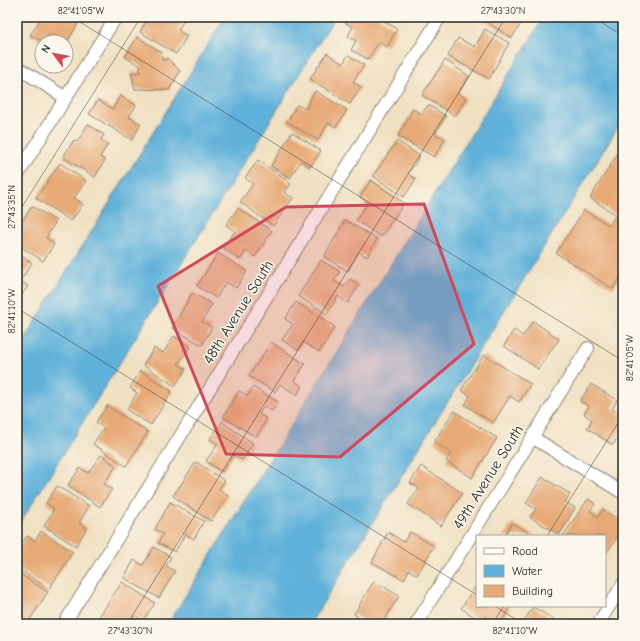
<svg xmlns="http://www.w3.org/2000/svg" width="640" height="641" font-family="'Comic Neue',sans-serif">
<style>
.water{fill:#5eb1d9;stroke:#446e82}
.building{fill:#e7aa77}
.lines{fill:none;stroke-linecap:round;stroke-linejoin:round}
.minor-casing{stroke:#8e8676;stroke-width:14}
.minor{stroke:#fff;stroke-width:12}
.marked{fill:#d1495b;fill-opacity:0.2;stroke:#d1495b;stroke-width:3;stroke-linejoin:round}
.ticks{fill:none;stroke:#2b2b2b;stroke-width:1;stroke-opacity:0.45}
.labels{text-anchor:middle;dominant-baseline:central;stroke-width:3;stroke-linejoin:round;paint-order:stroke}
.street-label{font-size:15px;fill:#2b2b2b;stroke:#fbf7ec}
.neatline{fill:none;stroke:#2b2b2b;stroke-width:1.5}
.ticks-label{font-size:10px;text-anchor:middle;fill:#2b2b2b}
</style>
<rect width="100%" height="100%" fill="#fbf7ec"/>
<filter id="ink" filterUnits="userSpaceOnUse"><feTurbulence type="fractalNoise" baseFrequency=".025" numOctaves="2"/><feDisplacementMap in="SourceGraphic" scale="8" xChannelSelector="R" yChannelSelector="G"/><feConvolveMatrix kernelMatrix="1 2 1 2 8 2 1 2 1" color-interpolation-filters="sRGB"/></filter>
<filter id="wash" filterUnits="userSpaceOnUse"><feTurbulence type="fractalNoise" baseFrequency=".012" numOctaves="4" result="noise"/><feDisplacementMap in="SourceGraphic" scale="16" xChannelSelector="R" yChannelSelector="G"/><feGaussianBlur stdDeviation="0.9" result="paint"/><feColorMatrix in="noise" values="0 0 0 0 0 0 0 0 0 0 0 0 0 0 0 0 0 1.4 0 .05"/><feComposite in="paint" operator="in"/></filter>
<g filter="url(#wash)">
<rect width="100%" height="100%" fill="#f0e1c2"/>
<path class="water" d="M225 17H335L17 528V351Z
M544 17H623V119L310 624H168Z"/>
<g id="blocks">
<path class="building" d="M42 17H82L67 42 49 33 44 42 30 35Z
M149 17H186L178 30 187 36 176 54 140 32Z
M347 17H377L397 29 387 47 379 42 368 59 351 50 356 41 348 36 353 27 344 22Z
M483 17H525L512 38 482 19Z
M485 29 509 43 489 79 448 56 458 38 475 47Z
M137 37 161 52 162 60 168 59 180 71 169 90 135 89 131 73 141 72 139 69 141 66 125 57Z
M327 53 343 64 348 55 364 65 353 82 361 87 350 104 310 79Z
M445 60 469 76 458 93 466 98 455 116 422 95Z
M315 91 347 110 336 127 328 123 318 140 287 122 297 105 305 109Z
M120 96 136 105 129 117 141 124 132 140 89 114 98 100 113 109Z
M428 105 446 116 435 134 445 139 434 157 398 136 413 109 422 114Z
M88 124 104 135 101 140 108 144 100 157 105 160 95 177 63 157 74 140 77 142Z
M292 132 321 151 310 167 301 161 290 178 271 166Z
M397 141 420 156 408 174 416 179 404 197 373 176Z
M623 145V217L616 229 623 234V273L613 289 556 253 584 210 609 225 616 215 590 198Z
M258 160 291 184 284 193 293 198 273 226 240 202 253 184 245 178Z
M60 163 86 181 74 198 83 204 71 221 36 198Z
M371 180 404 203 381 237 356 220 368 203 360 197Z
M32 206 56 221 46 238 54 244 43 261 17 244V230Z
M238 208 272 231 255 257 246 251 240 260 223 248 235 231 226 225Z
M345 220 377 239 367 257 359 252 348 271 324 257Z
M17 253 32 263 20 281 28 286 17 302Z
M218 253 247 271 236 288 226 282 216 298 197 286Z
M321 260 340 272 334 281 344 287 350 279 359 285 348 303 338 296 327 314 298 296Z
M192 293 212 304 202 322 212 327 202 345 172 328Z
M296 302 335 327 319 352 303 342 298 350 282 340 293 324 285 319Z
M533 321 559 339 538 369 504 346 514 330 523 336Z
M174 336 190 347 178 364 186 369 175 386 143 365 154 348 163 353Z
M271 342 305 364 294 381 302 386 297 395 280 384 275 392 249 376Z
M484 355 531 384 519 402 510 396 493 423 465 405 470 396 461 390Z
M140 371 172 391 151 425 127 410 137 393 130 388Z
M591 384 617 400 612 409 623 416V428L613 445 587 428 592 420 584 414 589 406 580 401Z
M253 387 278 402 272 411 264 406 259 414 267 419 256 437 223 417 239 391 248 396Z
M107 406 148 432 126 466 93 444 104 428 96 422Z
M454 411 497 438 472 478 446 461 451 453 434 442Z
M222 422 253 443 242 460 234 455 222 472 206 461 218 444 210 439Z
M101 455 116 466 104 484 112 489 100 507 68 485 80 468 88 473Z
M196 462 225 481 219 489 228 496 211 521 173 496Z
M421 466 462 493 441 526 408 504 419 488 410 483Z
M542 477 570 494 565 502 575 508 559 535 530 517 536 509 526 503Z
M57 486 89 506 79 523 87 528 76 546 44 526 54 509 46 503Z
M588 499 595 504 590 511 598 517 603 509 623 523V529L605 555V536H563Z
M170 502 204 521 194 539 185 534 175 552 158 543 163 534 155 529Z
M512 523 535 536H504Z
M41 531 73 552 49 589 17 568V551L27 536 35 541Z
M388 532 404 542 410 532 434 546 417 575 409 570 404 580 372 562Z
M154 547 171 557 166 566 175 571 159 598 124 578 134 560 143 565Z
M17 572 48 592 27 624H21L17 621Z
M374 581 399 596 382 624H370L354 614Z
M122 582 155 603 143 621 135 615 130 624H111L99 617Z
M477 584V606H507L510 608 500 624 485 616 482 622 461 608Z
M533 607 558 622 556 624H522Z"/>
</g>
</g>
<g filter="url(#ink)">
<use href="#blocks" fill-opacity="0" stroke="#8e8676" stroke-width="1"/>
<g class="lines">
<g class="minor-casing">
<path id="minor" d="M17 67 66 98
M17 176 116 17
M532 437 623 493
M64 624 440 17
M416 624 588 348
M598 624 623 584"/>
</g>
<use href="#minor" class="minor"/>
</g>
</g>
<path class="marked" d="M424 204 474 344 340 457 226 454 158 286 286 207Z"/>
<path class="ticks" d="M72 17 623 361M593 17 623 36M17 215 141 17M17 308 477 595M547 536 623 415M495 606 523 624M127 624 506 17M492 624 504 606"/>
<g class="labels">
<g class="street-label">
<text transform="translate(238 312) rotate(-58)">48th Avenue South</text>
<text transform="translate(488 477) rotate(-58)">49th Avenue South</text>
</g>
</g>
<rect width="640" height="641" fill="none" stroke="#fbf7ec" stroke-width="44"/>
<rect x="476" y="535" width="130" height="72" fill="#fbf7ec" stroke="#a8a59f"/>
<rect x="484" y="548" width="20" height="6" fill="#ffffff" stroke="#a8a59f"/>
<text x="512" y="555" font-size="12" fill="#2b2b2b">Road</text>
<rect x="484" y="565" width="20" height="12" fill="#5eb1d9" stroke="#a8a59f"/>
<text x="512" y="575" font-size="12" fill="#2b2b2b">Water</text>
<rect x="484" y="585" width="20" height="12" fill="#e7aa77" stroke="#a8a59f"/>
<text x="512" y="595" font-size="12" fill="#2b2b2b">Building</text>
<g transform="translate(54 54) rotate(302)"><circle r="19" fill="#fbf7ec" stroke="#a8a59f"/>
<path d="M0-3L7 15L0 10L-7 15Z" fill="#d1495b"/>
<text y="-6" font-size="11" font-weight="bold" text-anchor="middle" fill="#2b2b2b">N</text>
</g>
<rect x="22" y="22" width="596" height="597" class="neatline"/>
<g class="ticks-label">
<text x="81" y="14">82°41'05"W</text>
<text x="503" y="14">27°43'30"N</text>
<text transform="translate(11 207) rotate(-90)" y="4">27°43'35"N</text>
<text transform="translate(11 311) rotate(-90)" y="4">82°41'10"W</text>
<text transform="translate(629 358) rotate(-90)" y="4">82°41'05"W</text>
<text x="130" y="634">27°43'30"N</text>
<text x="515" y="634">82°41'10"W</text>
</g>
</svg>
